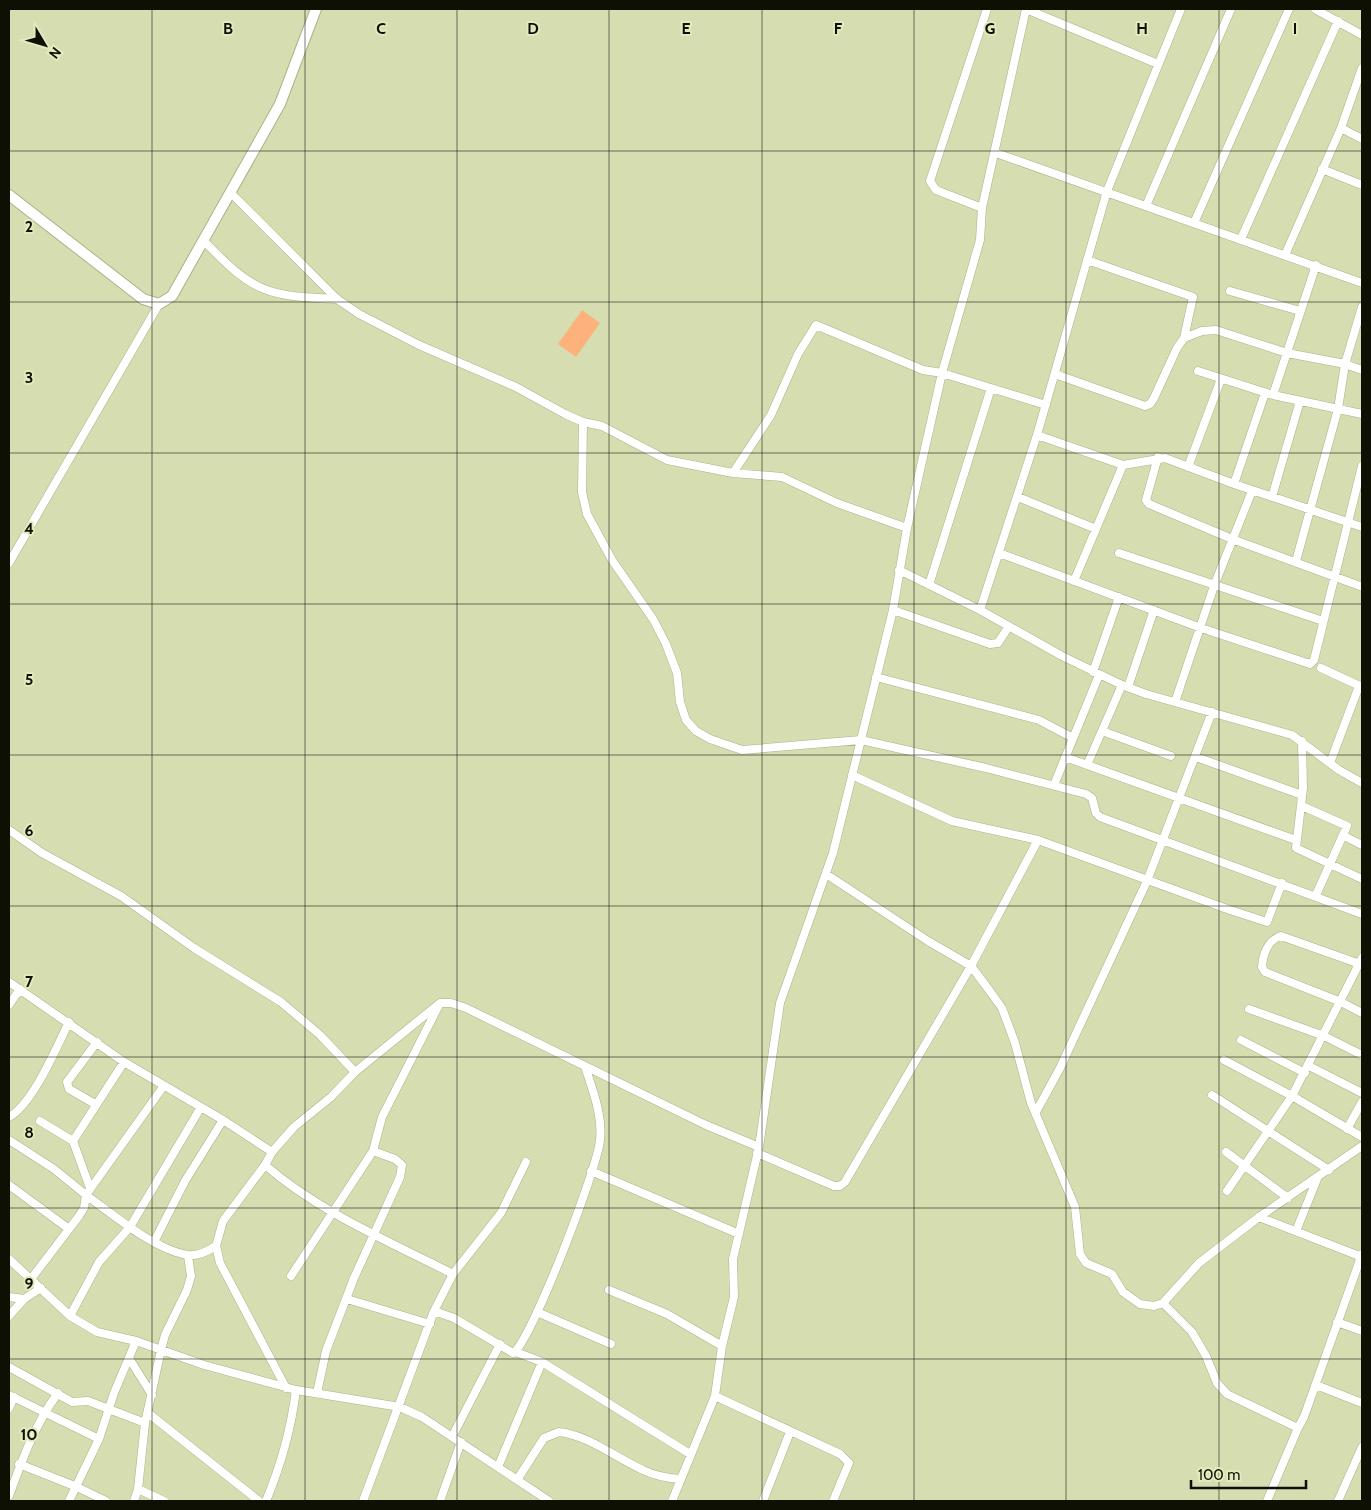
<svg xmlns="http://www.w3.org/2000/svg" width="1371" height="1510" font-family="Cabin,sans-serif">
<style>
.green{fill:#feb27b}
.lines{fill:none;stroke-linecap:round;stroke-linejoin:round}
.minor-casing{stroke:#abb388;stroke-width:9}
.tertiary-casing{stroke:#abb388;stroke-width:12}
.minor{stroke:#fff;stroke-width:8}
.tertiary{stroke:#fff;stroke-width:10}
.grid{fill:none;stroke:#0e1003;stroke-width:1;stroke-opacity:0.55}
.grid-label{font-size:16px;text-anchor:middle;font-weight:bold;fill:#0e1003;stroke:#e2ebbe;stroke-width:4;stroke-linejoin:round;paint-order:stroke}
</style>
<rect width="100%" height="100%" fill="#d5ddb1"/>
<path class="green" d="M582 310 600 323 576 357 558 344Z"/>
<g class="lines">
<g class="minor-casing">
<path id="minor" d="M1026 9 1158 64
M1315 9 1362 35
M1341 128 1362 139
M996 153 1362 283
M1322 169 1362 185
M231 193 337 299 359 314 419 345 516 387 565 414 583 422 602 426 667 460 733 473 782 477 837 503 907 528
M1146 206 1231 9
M982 208 936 190 930 181 987 9
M1194 223 1289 9
M1241 239 1338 21
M204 241C254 293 266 296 337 299
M1285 255 1341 128 1362 68
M1087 260 1193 297 1184 338
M1230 291 1300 311
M1198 371 1273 395 1362 414
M1055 374 1145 406 1150 404 1154 398 1177 348 1184 338 1202 331 1216 330 1287 353 1345 364 1362 370
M1273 395 1316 265
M583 422 582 492 587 514 612 560 653 619 666 644 677 673 680 702 686 720 696 731 710 739 742 750 861 740 986 768 1086 794 1092 798 1096 813 1100 817 1362 914
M1037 435 1123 465 1165 458 1234 484 1362 527
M1158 457 1146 500 1149 504 1232 539 1360 586
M1188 467 1221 379
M733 473 771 415 798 354 816 325 923 370 942 373 1046 405
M1234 484 1265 393
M1018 497 1096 529
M1272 497 1300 401
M999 553 1201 628 1310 664 1314 660 1362 466
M1119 553 1323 621
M1296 561 1338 409 1345 364 1362 307
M9 563 159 304
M899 570 980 610 1062 656 1122 685 1146 694 1292 735 1339 770 1362 783
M1074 581 1123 465
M929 585 991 388
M893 610 990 644 998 643 1009 626
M980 610 1037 435 1107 191 1181 9
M1321 668 1362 687
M1093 672 1119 597
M876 677 1039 720 1073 738
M1128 687 1154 610
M1175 702 1214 586 1252 491
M1102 731 1171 756
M1302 741 1303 788 1296 848 1362 879
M1065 757 1296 840
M1196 757 1302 795
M1330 763 1359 686
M1087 765 1122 685
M852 775 952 821 1038 840 1230 910 1267 922 1282 883
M1054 785 1099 675
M1302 806 1347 826 1316 895
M9 830 42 853 121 896 194 948 281 1002 320 1035 355 1072
M1344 836 1362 845
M826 874 928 941 971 966 989 990 1002 1008 1015 1043 1031 1103 1075 1207 1080 1254 1086 1263 1112 1274 1123 1292 1140 1304 1154 1306 1163 1303 1199 1263 1259 1217 1362 1146
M1360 964 1281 936C1268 940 1263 954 1262 967L1265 972 1341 1002 1362 1013
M9 982 124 1062 223 1120 272 1152
M9 1005 20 989
M1249 1009 1324 1036 1362 1055
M1241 1040 1305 1073
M1224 1060 1292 1096 1362 1137
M1309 1066 1362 1093
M1212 1095 1329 1170
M95 1104 69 1089 67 1082 97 1042
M1036 1112 1060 1068 1147 881 1212 712
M9 1117C33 1104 56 1048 69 1022
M40 1121 73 1141
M1347 1129 1362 1102
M9 1140 54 1169 86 1195 163 1087
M1226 1152 1288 1198
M757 1153 834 1186H840L845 1182 971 966 1038 840
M265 1165C319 1212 390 1242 453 1274
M591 1171 739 1234
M9 1185 69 1229
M90 1188 73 1141 124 1062
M1227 1191 1292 1096 1362 958
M1259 1217 1362 1257
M1296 1231 1317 1179
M154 1242 185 1181 223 1120
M9 1259 70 1316 97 1332 136 1341 204 1365 296 1390 400 1407 422 1417 549 1501
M291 1276 373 1151
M31 1279 79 1216 84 1208 86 1195C115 1216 152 1248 187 1255 197 1257 208 1251 216 1246
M609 1290 667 1314 722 1346
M9 1297 24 1299
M347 1299 430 1324
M1163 1303 1192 1332 1206 1356 1217 1383 1227 1394 1298 1428 1267 1501
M434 1311 454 1318 513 1353C531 1342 598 1167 600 1140 603 1115 592 1089 585 1066
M537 1312 611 1344
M9 1316 24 1299 41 1288
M70 1316 99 1262 130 1227 201 1107
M1337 1322 1362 1331
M516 1352 542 1362 690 1454
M129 1358 152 1395
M9 1367 72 1402 88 1401 145 1423
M1316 1385 1362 1403
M286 1388 220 1263 216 1246 223 1221 265 1165 272 1152 294 1127 331 1097 355 1072 440 1003H451L466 1008 706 1125 759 1147
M317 1393 326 1351 354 1278 400 1177 402 1165 395 1159 373 1151 382 1117 439 1005
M9 1395 99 1439
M715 1396 840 1454 849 1463 833 1501
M9 1408 14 1397
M148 1413 259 1501
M1298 1428 1304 1417 1362 1254
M452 1437 500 1344
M19 1464 77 1487 106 1501
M498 1467 542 1362
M517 1480 544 1438 559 1432C588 1435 616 1458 643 1470 655 1476 667 1478 680 1479
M138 1489 164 1501
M9 1496C22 1460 35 1424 58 1393
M69 1501 99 1439 114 1393 136 1341
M134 1501 138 1489 145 1423 161 1350 165 1335 187 1290 191 1276 188 1256
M266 1501C281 1465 291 1430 296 1390
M363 1501 434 1311 453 1274 501 1213 526 1162
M440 1501 461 1442
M672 1501 715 1396 722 1346 734 1297 733 1259 759 1147 780 1003 833 853 893 610 907 528 942 373 980 240 982 208 1026 9
M763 1501 790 1432
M1338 1501 1362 1447"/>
</g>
<g class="tertiary-casing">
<path id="tertiary" d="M9 195 143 299 159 304 172 296 280 104 316 9"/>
</g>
<use href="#minor" class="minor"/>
<use href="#tertiary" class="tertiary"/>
</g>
<path class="grid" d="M152 9V1501M305 9V1501M457 9V1501M609 9V1501M762 9V1501M914 9V1501M1066 9V1501M1219 9V1501M9 151H1362M9 302H1362M9 453H1362M9 604H1362M9 755H1362M9 906H1362M9 1057H1362M9 1208H1362M9 1359H1362"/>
<g class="grid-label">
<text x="228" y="34">B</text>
<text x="381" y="34">C</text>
<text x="533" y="34">D</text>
<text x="686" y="34">E</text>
<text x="838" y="34">F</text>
<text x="990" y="34">G</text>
<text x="1142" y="34">H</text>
<text x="1295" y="34">I</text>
<text x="29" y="232">2</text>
<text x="29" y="383">3</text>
<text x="29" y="534">4</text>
<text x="29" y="685">5</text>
<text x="29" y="836">6</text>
<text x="29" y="987">7</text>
<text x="29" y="1138">8</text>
<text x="29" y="1289">9</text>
<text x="29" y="1440">10</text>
</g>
<rect width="1371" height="1510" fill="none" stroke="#0e1003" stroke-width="20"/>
<g transform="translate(45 45) rotate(128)" stroke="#e2ebbe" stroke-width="4" paint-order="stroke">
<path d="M0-4L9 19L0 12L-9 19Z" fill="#0e1003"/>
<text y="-8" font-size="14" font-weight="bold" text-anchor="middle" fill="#0e1003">N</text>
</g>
<path d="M1191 1480v8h115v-8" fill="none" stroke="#0e1003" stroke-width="2.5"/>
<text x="1198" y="1480" font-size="15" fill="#0e1003" stroke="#e2ebbe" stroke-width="4" paint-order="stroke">100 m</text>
</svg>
